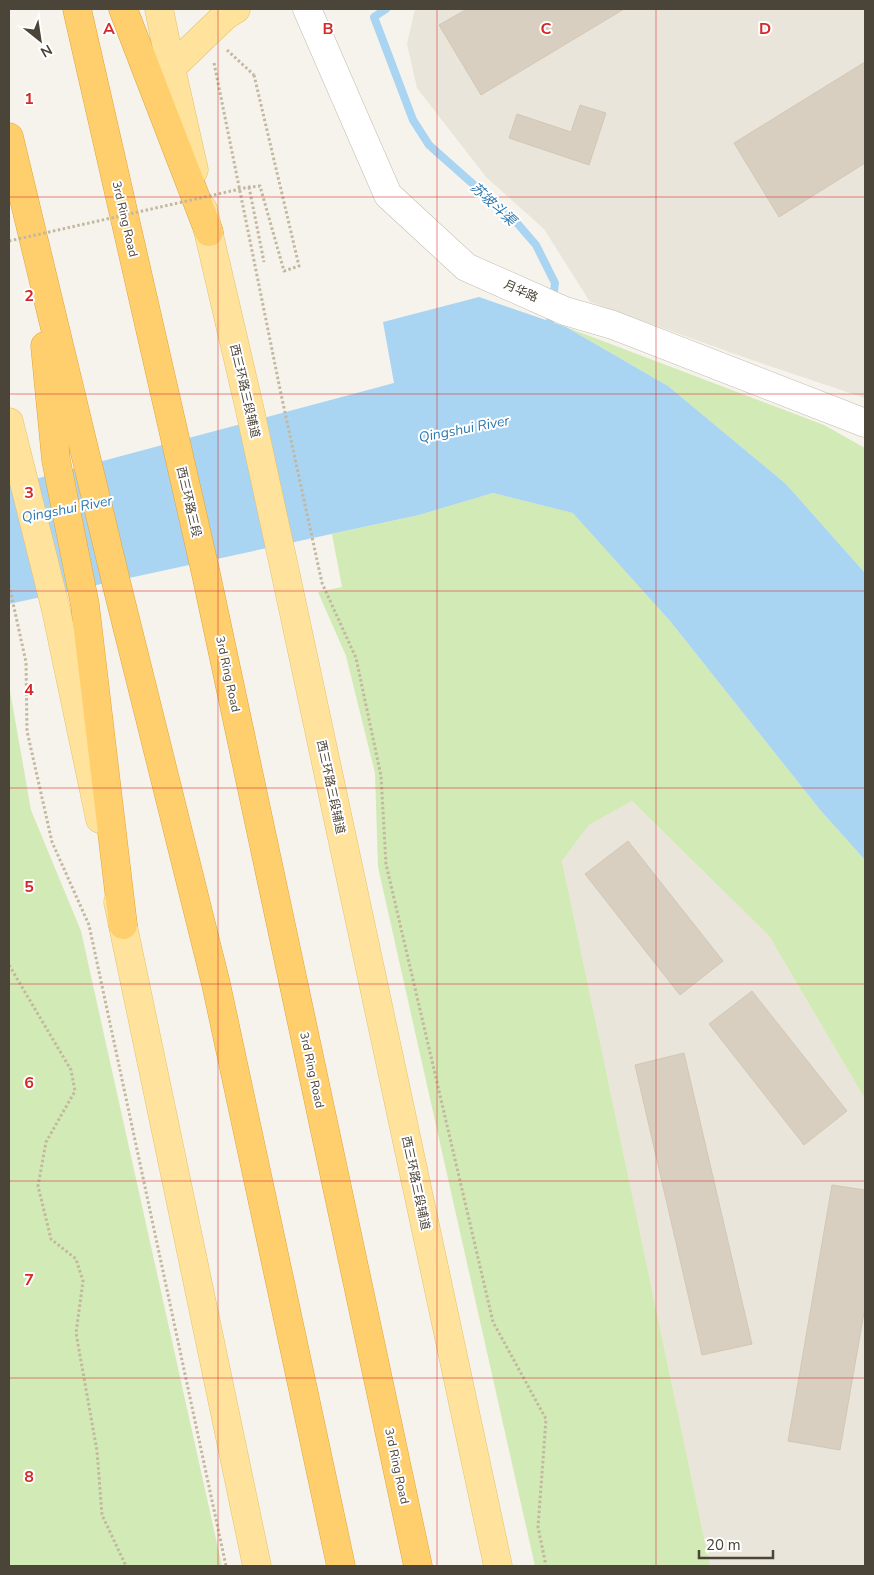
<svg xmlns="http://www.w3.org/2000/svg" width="874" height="1575" font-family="'Nunito Sans','Noto Sans SC',sans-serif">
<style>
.residential{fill:#eae5da}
.green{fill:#d2eab5}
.water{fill:#a9d4f2}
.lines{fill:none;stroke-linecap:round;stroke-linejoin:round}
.stream{stroke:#a9d4f2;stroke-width:8}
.building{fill:#d8cfc1;stroke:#d3c7b4}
.minor-casing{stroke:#c2bbae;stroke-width:29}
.major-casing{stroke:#e6c16a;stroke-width:29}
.highway-casing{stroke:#e0a43c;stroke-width:29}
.path{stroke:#c4b79f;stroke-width:3;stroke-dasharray:2.5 2.5;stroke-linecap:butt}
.minor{stroke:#fff;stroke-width:28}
.major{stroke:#ffe39c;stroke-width:28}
.highway{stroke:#ffcf6e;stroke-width:28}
.path-bridge{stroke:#c4b79f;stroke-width:3;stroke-dasharray:2.5 2.5;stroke-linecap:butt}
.grid{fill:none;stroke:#d62828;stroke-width:1;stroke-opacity:0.55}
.labels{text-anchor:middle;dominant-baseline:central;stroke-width:4;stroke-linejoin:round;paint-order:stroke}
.street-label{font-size:12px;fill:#4b4439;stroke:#fff}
.water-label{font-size:14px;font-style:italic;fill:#2e7ab2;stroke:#fff}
.grid-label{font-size:16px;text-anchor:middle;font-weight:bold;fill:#d62828;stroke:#fff;stroke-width:4;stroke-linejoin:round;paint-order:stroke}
</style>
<rect width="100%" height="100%" fill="#f6f3ec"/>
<path class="residential" d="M415 9H865V398L746 358 590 302 544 229 486 177 417 88 407 44Z
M632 801 769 936 865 1099V1566H710L562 861 589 825Z"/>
<path class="green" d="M566 327 824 425 865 448V573L786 484 668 386Z
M493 493 574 513 670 621 821 811 865 860V1099L769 936 632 801 589 825 562 861 710 1566H535L378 867 375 773 346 656 318 592 342 587 332 534 419 515Z
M9 685 31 810 81 931 222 1566H9Z"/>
<path class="water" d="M479 297 566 327 668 386 786 484 865 573V860L821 811 670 621 573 513 493 493 419 515 9 604V486L394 383 383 322Z"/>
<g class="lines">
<path class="stream" d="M386 9 374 17 413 120 429 145 517 223 536 245 555 283 549 330"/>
</g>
<path class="building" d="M467 9H624L481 95 439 25Z
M865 62V163L779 217 734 143Z
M580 105 606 113 589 165 509 138 517 114 571 132Z
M628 841 723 961 680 995 585 874Z
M752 991 847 1111 804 1145 709 1024Z
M684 1053 752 1344 702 1355 635 1065Z
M832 1185 865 1190V1307L840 1450 788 1441Z"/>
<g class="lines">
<g class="minor-casing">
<path id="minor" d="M307 9 388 195 466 267 565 311 613 325 865 423"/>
</g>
<g class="major-casing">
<path id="major" d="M159 9 171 68 194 170
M171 68 225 16 236 9
M203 209 249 406 283 562 498 1566
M9 422 56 610 100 819
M118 902 257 1566"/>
</g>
<g class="highway-casing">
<path id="highway" d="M77 9 206 574 418 1566
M123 9 209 232
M9 137 119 594 216 984 341 1566
M45 346 56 460 85 605 123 925"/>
</g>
<path class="path" d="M227 50 254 75
M214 63 281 394 322 583 356 658 381 776 386 864 493 1322 546 1419 538 1527 546 1566
M249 187 264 262
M9 585 26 662 27 731 52 842 89 925 226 1566
M9 965 71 1070 75 1091 46 1142 38 1186 51 1239 76 1259 83 1281 76 1333 97 1451 102 1515 126 1566"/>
<use href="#minor" class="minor"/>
<use href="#major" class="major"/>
<use href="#highway" class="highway"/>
<path class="path-bridge" d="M9 241 249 187 260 186 284 271 299 266 254 75"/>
</g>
<path class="grid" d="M218 9V1566M437 9V1566M656 9V1566M9 197H865M9 394H865M9 591H865M9 788H865M9 984H865M9 1181H865M9 1378H865"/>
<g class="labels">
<g class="street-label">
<text transform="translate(125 219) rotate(77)">3rd Ring Road</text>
<text transform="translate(521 291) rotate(24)">月华路</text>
<text transform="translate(245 391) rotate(77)">西三环路三段辅道</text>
<text transform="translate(189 502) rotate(77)">西三环路三段</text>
<text transform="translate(228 674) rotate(78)">3rd Ring Road</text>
<text transform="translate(331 787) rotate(78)">西三环路三段辅道</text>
<text transform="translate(312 1070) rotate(78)">3rd Ring Road</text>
<text transform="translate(416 1183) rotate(78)">西三环路三段辅道</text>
<text transform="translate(397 1466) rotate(78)">3rd Ring Road</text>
</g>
<g class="water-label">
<text transform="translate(493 204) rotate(43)">苏坡斗渠</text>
<text transform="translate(464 429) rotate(-11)">Qingshui River</text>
<text transform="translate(67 509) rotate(-11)">Qingshui River</text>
</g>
</g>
<g class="grid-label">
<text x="109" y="34">A</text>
<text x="328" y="34">B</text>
<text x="546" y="34">C</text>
<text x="765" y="34">D</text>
<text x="29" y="104">1</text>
<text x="29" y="301">2</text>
<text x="29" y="498">3</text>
<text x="29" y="695">4</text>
<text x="29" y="892">5</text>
<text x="29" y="1088">6</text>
<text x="29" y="1285">7</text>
<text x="29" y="1482">8</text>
</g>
<rect width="874" height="1575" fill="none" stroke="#4b4439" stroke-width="20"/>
<g transform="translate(40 40) rotate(150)" stroke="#ffffff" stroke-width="4" paint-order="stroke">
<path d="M0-4L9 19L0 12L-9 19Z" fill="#4b4439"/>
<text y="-8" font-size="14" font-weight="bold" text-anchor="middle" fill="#4b4439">N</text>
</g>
<path d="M699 1550v8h74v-8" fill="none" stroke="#4b4439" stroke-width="2.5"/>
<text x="706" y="1550" font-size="15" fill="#4b4439" stroke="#ffffff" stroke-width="4" paint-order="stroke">20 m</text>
</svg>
